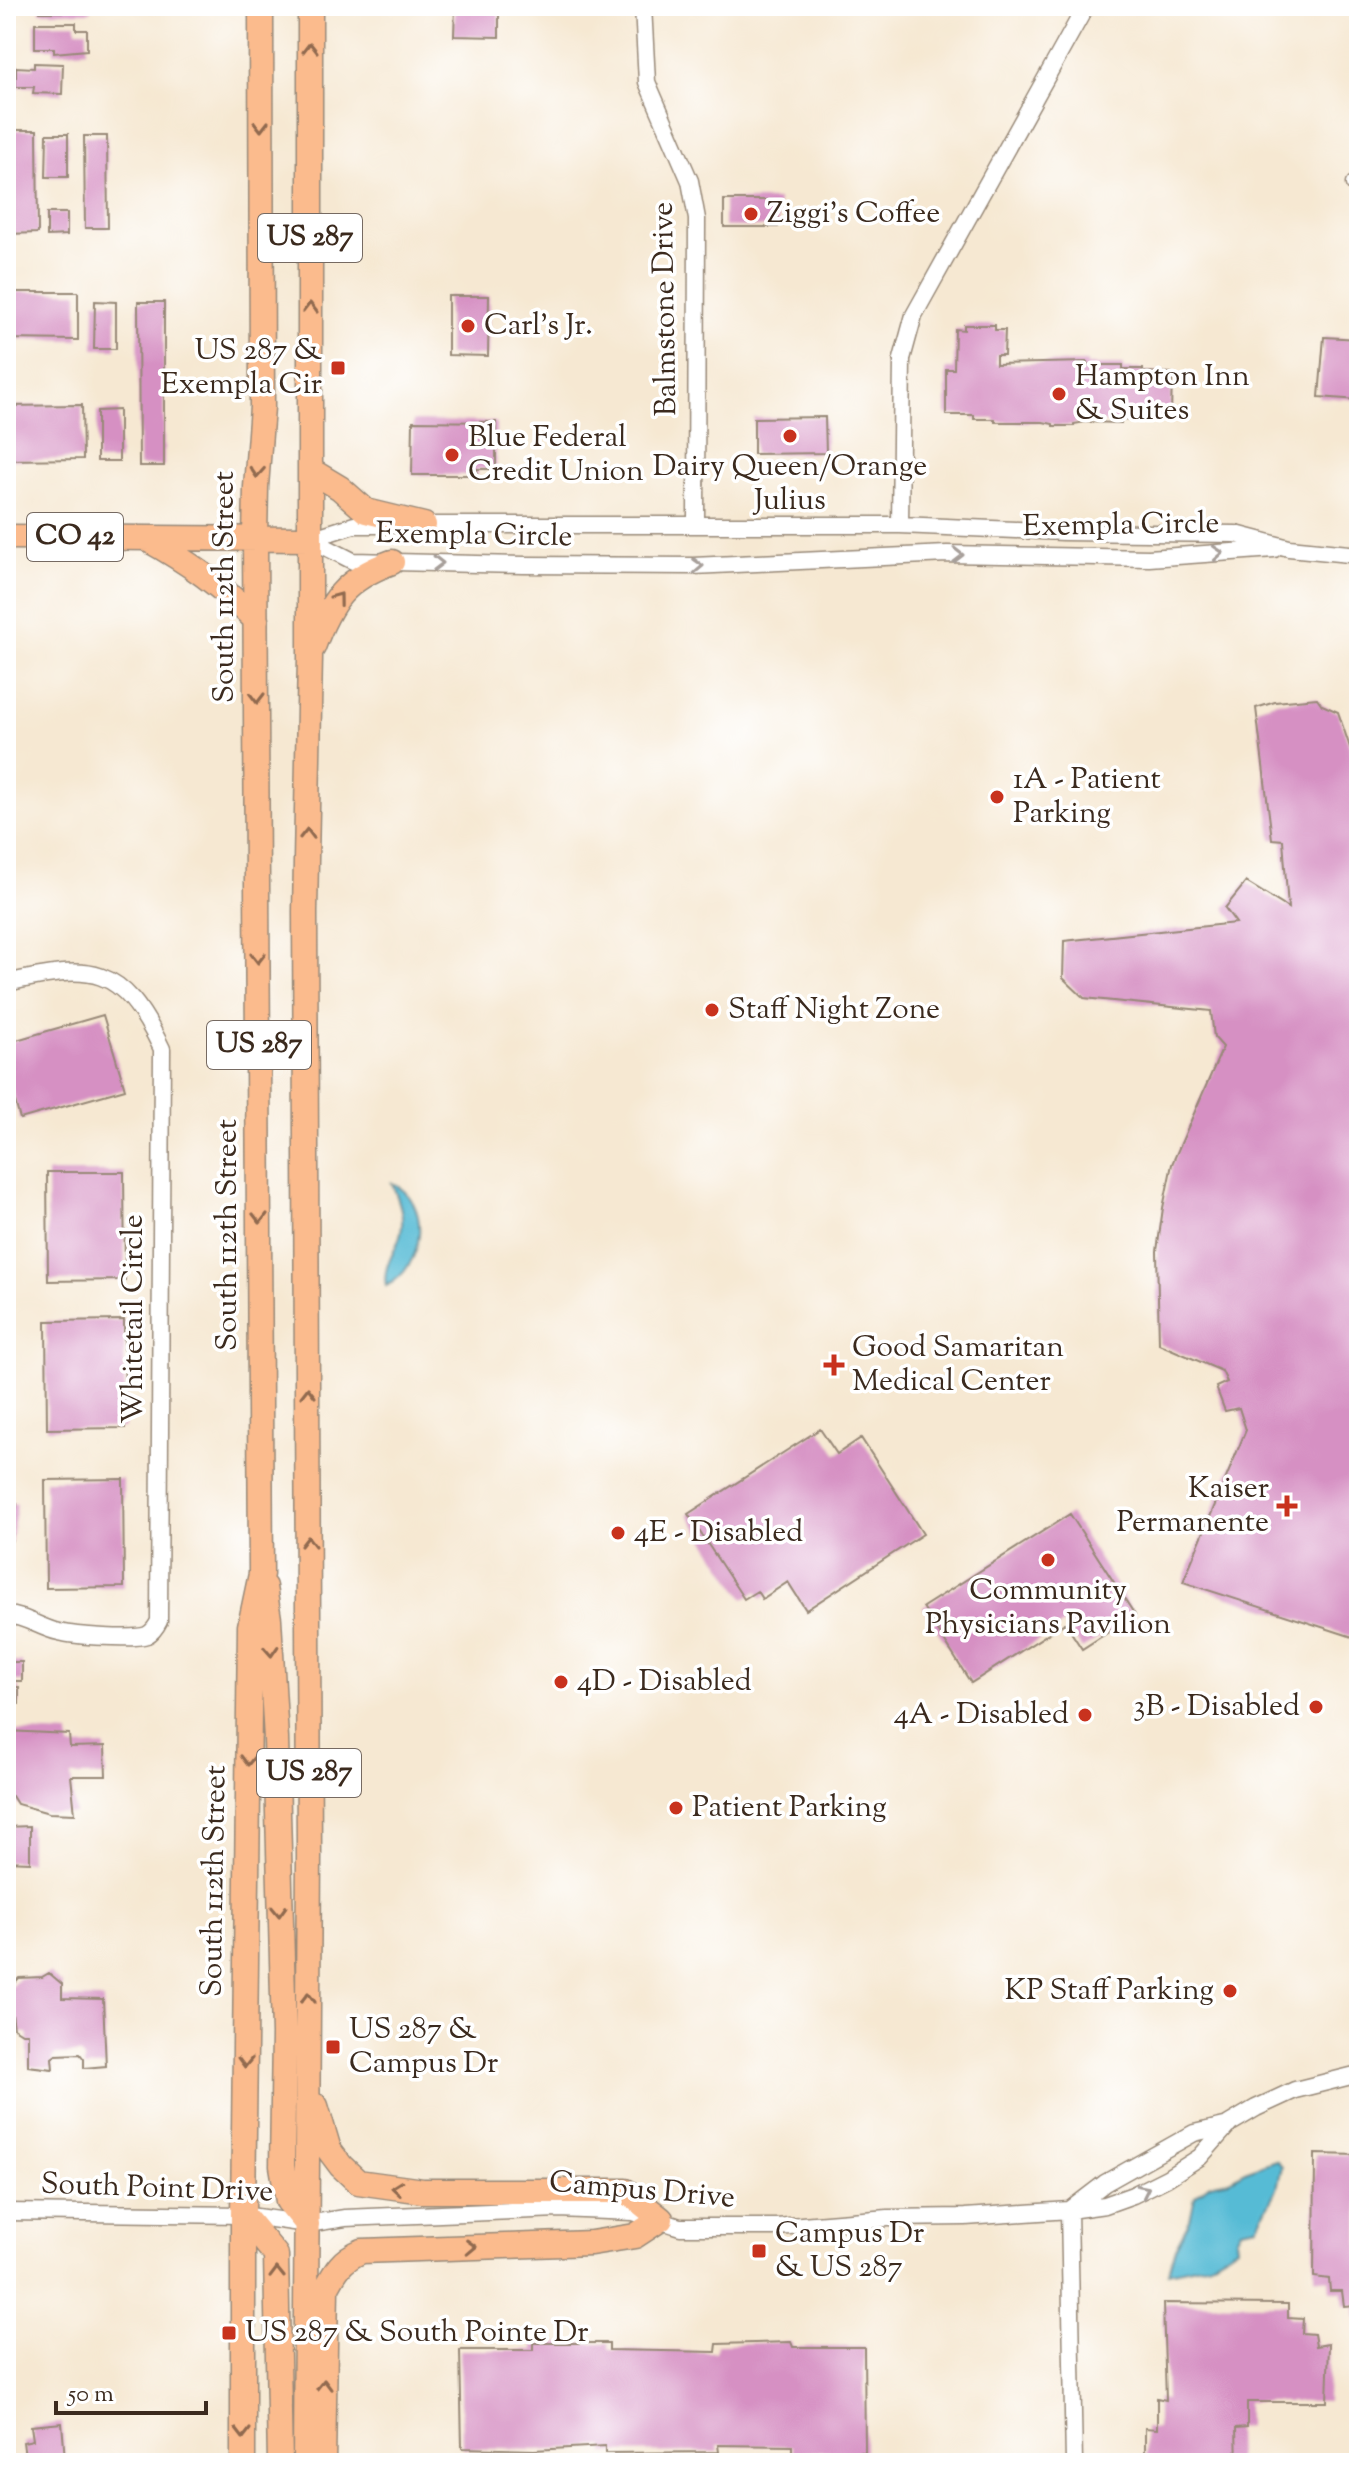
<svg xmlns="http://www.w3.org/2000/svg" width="1365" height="2469" font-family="'Sorts Mill Goudy',serif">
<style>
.water{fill:#57bbd5;stroke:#49727a;stroke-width:2}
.building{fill:#d690c3}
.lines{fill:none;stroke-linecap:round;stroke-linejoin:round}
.street-casing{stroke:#988978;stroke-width:19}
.primary-casing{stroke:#988978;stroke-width:27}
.street{stroke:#fff;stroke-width:16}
.primary{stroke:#fbbb8d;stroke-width:24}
.oneway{stroke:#916b50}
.oneway2{stroke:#a79f9a}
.poi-dot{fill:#c8321e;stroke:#fff;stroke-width:3}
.labels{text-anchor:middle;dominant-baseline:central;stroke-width:7;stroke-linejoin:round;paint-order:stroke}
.shield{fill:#fff;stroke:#766a62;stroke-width:2}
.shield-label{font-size:28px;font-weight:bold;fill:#3b2a1e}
.poi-label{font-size:30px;fill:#3b2a1e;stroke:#fff;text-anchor:start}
.street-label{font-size:30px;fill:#3b2a1e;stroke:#fff}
</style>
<rect width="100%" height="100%" fill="#fff"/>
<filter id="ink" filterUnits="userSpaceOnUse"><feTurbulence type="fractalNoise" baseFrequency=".0125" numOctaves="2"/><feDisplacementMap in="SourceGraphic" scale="16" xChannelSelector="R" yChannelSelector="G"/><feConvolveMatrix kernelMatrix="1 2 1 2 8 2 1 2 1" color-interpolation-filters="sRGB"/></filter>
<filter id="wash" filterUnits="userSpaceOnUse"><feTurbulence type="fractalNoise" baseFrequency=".006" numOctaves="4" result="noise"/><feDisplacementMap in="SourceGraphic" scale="32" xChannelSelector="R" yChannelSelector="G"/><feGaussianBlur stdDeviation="1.8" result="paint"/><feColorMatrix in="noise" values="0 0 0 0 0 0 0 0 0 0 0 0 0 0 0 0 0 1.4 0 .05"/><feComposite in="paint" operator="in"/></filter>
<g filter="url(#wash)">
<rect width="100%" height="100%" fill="#f6e8d2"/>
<path class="water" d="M392 1183C433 1202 425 1267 386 1286 382 1264 397 1252 401 1232 405 1214 398 1199 392 1183Z
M1276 2160 1282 2166 1277 2188 1257 2226 1241 2229 1236 2238 1237 2247 1210 2263 1168 2272 1175 2248 1190 2220 1195 2196 1210 2184 1229 2180 1245 2171Z"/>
<g id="blocks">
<path class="building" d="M40 6H91V12H40Z
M455 6H499V37L454 36Z
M35 23H76V30H87V50L54 53V48H35Z
M34 63 63 64 62 94 33 93 34 87H16V67L34 68Z
M6 130H37L38 233 6 234Z
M47 134H68V177H46Z
M84 136H107L108 228H85Z
M724 200H778V227H724Z
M47 213H67V235L47 236Z
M6 292H78V340L6 339Z
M448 296H489L488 356 448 355Z
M95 301 116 302V349H94Z
M138 302H164V466H139Z
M964 325H995V330H1005L1004 355H996V364L1087 362V365H1123V369H1143V372L1172 373 1171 416H1142V420L1121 419V423L1085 422 1074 424V426H1053V424L1043 422H995V419H974V415H946V369H954L955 329 964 330Z
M1324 337 1359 339V400L1319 397Z
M82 405 83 459 6 460V406Z
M119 410V461H97V411Z
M825 417 826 453 754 454V418Z
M413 421 496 422V469H477V475H412Z
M1317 698 1322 705 1338 712 1359 774V1639L1183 1582 1246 1430 1239 1408 1225 1411 1216 1387 1227 1382 1222 1371 1159 1344 1157 1251 1163 1208 1172 1164 1223 1047 1214 1037 1211 1011 1084 998 1063 978 1064 941 1236 923 1225 908 1246 882 1288 908 1283 840 1272 839 1256 708 1275 702Z
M103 1015 125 1089 20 1119 6 1069V1043Z
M47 1172H124L125 1280 48 1281Z
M124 1320 125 1428 47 1429 46 1321Z
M820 1429 837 1454 861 1438 923 1534 806 1610 788 1582 762 1599 757 1591 744 1599 688 1514Z
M123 1479 124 1587 46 1588 45 1480Z
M6 1494 12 1495 11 1503 17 1504 8 1562Z
M1070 1514 1135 1615 1082 1649 1065 1623 971 1683 923 1607Z
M6 1659H11V1662H22V1681H11V1687H19V1704H12V1710H6Z
M6 1731 69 1734 70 1747 105 1746 106 1776H71L75 1814 49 1813 17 1804 12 1796H6Z
M30 1826V1862L6 1861V1827Z
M49 1973 62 1984V1998L103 1999 106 2066 84 2068V2059L80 2054 56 2055 52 2058 53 2069 28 2066V2033H22L14 2028 12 2014 7 2015 6 1992 19 1978 42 1977Z
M1315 2154 1359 2155V2319L1356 2318 1355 2305 1344 2306 1342 2291H1330L1329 2279 1314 2277Z
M1163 2303 1288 2304V2317L1303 2318 1302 2333 1314 2334 1316 2346 1329 2344 1327 2402H1247V2427L1236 2428 1237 2463H1145V2428L1157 2429V2398L1166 2400Z
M791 2342 793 2347H864L865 2452H792V2446L718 2445 719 2452 605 2453V2446L534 2450 462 2448 460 2350H533V2343H609V2350L716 2352 717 2344Z
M62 2423 65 2459 26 2463 23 2442 33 2440 31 2426Z"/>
</g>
</g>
<g filter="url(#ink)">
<use href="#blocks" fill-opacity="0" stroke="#988978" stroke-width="2"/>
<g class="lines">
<g class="street-casing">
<path id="street" d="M643 6 647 82 690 181 697 219 696 525
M1354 184 1359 186
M900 525 902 359 914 315 1086 6
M310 539 354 525H900L1064 532 1236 534 1289 548 1359 555
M310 539 353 561 524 565 693 566 947 554 1149 558 1274 549
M6 983C92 964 121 963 162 1049L159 1621C156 1627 153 1632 147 1635 135 1640 74 1636 59 1632 40 1628 26 1616 6 1615
M1071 2209 1105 2183 1194 2133 1229 2125
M1069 2210 1074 2463
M6 2212 243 2215 307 2224 345 2218 558 2209 633 2212 680 2227H777L888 2218 965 2217 1069 2210 1105 2205 1133 2195 1167 2178 1200 2157 1229 2124 1256 2108 1295 2090 1359 2074"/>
</g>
<g class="primary-casing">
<path id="primary" d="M310 470 340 488 366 511 424 525
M6 537 310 539
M145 538C190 563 219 584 256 620
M313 647C330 601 345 579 392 562
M264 1587 269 1619 276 1739 284 2034 282 2166 288 2201 307 2224
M316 2106 329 2150 341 2166 358 2182 423 2191H626L661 2219 635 2236 591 2243 362 2251C342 2259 335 2271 326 2289L323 2463
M243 2215 276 2255 280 2463
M243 2463V2215L250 1626 261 1574 255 538 256 487 262 407 261 6
M305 2463 309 1856 305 912 310 657V6"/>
</g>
<use href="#street" class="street"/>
<use href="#primary" class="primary"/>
</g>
<defs><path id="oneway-chevron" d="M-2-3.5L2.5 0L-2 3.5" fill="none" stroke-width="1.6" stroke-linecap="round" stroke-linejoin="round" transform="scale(2)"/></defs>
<g class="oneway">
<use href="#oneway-chevron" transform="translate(310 48) rotate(-90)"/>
<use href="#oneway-chevron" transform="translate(261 126) rotate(90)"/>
<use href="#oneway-chevron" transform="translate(310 308) rotate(-90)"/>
<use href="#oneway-chevron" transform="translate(257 472) rotate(94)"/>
<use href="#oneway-chevron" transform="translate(338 598) rotate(-53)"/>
<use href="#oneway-chevron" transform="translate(257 698) rotate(90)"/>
<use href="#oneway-chevron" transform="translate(307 834) rotate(-89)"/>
<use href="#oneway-chevron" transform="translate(258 958) rotate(90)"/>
<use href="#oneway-chevron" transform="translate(260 1218) rotate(90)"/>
<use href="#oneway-chevron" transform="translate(308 1393) rotate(-90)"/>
<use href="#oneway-chevron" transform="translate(308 1542) rotate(-90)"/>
<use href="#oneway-chevron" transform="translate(271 1651) rotate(87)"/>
<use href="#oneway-chevron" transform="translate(248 1760) rotate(91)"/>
<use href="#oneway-chevron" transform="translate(279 1911) rotate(88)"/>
<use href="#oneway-chevron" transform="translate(308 1998) rotate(-90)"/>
<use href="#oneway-chevron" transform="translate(245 2062) rotate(91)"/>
<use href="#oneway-chevron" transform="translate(397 2188) rotate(-174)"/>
<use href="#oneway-chevron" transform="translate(471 2247) rotate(-2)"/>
<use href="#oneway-chevron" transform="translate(277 2273) rotate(-91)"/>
<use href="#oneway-chevron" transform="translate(324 2385) rotate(-89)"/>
<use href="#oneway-chevron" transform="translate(243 2433) rotate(90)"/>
</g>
<g class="oneway2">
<use href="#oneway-chevron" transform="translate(1218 553) rotate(-4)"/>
<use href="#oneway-chevron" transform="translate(958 555) rotate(1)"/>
<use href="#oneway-chevron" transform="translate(438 563) rotate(1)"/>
<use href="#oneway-chevron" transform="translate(698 566) rotate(-2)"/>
<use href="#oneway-chevron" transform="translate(1144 2190) rotate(-26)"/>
</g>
</g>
<g class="poi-dot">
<circle cx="751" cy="214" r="8"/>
<circle cx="468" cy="326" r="8"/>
<rect x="330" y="360" width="16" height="16" rx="4"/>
<circle cx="1059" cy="394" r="8"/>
<circle cx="790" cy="436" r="8"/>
<circle cx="452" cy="455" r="8"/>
<circle cx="997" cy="797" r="8"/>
<circle cx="712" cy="1010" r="8"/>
<path d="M830 1353h8v8h8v8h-8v8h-8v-8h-8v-8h8z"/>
<path d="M1283 1494h8v8h8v8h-8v8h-8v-8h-8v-8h8z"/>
<circle cx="618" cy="1533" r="8"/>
<circle cx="1048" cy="1560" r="8"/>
<circle cx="561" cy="1682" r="8"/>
<circle cx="1316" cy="1707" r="8"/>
<circle cx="1085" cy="1715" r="8"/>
<circle cx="676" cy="1808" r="8"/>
<circle cx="1230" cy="1991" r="8"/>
<rect x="325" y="2039" width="16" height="16" rx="4"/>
<rect x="751" y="2243" width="16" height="16" rx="4"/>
<rect x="221" y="2325" width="16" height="16" rx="4"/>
</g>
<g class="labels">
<g class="shield">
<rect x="258" y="214" width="104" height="48" rx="6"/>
<rect x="27" y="513" width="96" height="48" rx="6"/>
<rect x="207" y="1021" width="104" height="48" rx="6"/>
<rect x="257" y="1749" width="104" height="48" rx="6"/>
</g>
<g class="shield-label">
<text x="310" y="238">US 287</text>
<text x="75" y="537">CO 42</text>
<text x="259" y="1045">US 287</text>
<text x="309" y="1773">US 287</text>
</g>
<g class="poi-label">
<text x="767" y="214">Ziggi's Coffee</text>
<text x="484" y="326">Carl's Jr.</text>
<text x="322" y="351" text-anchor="end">US 287 &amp;<tspan x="322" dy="34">Exempla Cir</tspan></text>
<text x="1075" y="377">Hampton Inn<tspan x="1075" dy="34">&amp; Suites</tspan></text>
<text x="468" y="438">Blue Federal<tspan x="468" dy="34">Credit Union</tspan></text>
<text x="790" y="467" text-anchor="middle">Dairy Queen/Orange<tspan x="790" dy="34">Julius</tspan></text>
<text x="1013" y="780">1A - Patient<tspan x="1013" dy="34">Parking</tspan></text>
<text x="728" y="1010">Staff Night Zone</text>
<text x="852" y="1348">Good Samaritan<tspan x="852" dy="34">Medical Center</tspan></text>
<text x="1269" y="1489" text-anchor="end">Kaiser<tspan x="1269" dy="34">Permanente</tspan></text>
<text x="634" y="1533">4E - Disabled</text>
<text x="1048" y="1591" text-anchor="middle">Community<tspan x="1048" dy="34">Physicians Pavilion</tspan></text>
<text x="577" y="1682">4D - Disabled</text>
<text x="1300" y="1707" text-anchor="end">3B - Disabled</text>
<text x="1069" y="1715" text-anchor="end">4A - Disabled</text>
<text x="692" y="1808">Patient Parking</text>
<text x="1214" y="1991" text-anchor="end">KP Staff Parking</text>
<text x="349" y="2030">US 287 &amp;<tspan x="349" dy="34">Campus Dr</tspan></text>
<text x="775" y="2234">Campus Dr<tspan x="775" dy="34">&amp; US 287</tspan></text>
<text x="245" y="2333">US 287 &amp; South Pointe Dr</text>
</g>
<g class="street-label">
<text transform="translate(666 309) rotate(-91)">Balmstone Drive</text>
<text transform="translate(1121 526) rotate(-1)">Exempla Circle</text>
<text transform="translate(474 536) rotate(1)">Exempla Circle</text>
<text transform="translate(225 587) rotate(-90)">South 112th Street</text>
<text transform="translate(228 1235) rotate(-90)">South 112th Street</text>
<text transform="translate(134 1319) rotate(-90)">Whitetail Circle</text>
<text transform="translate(215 1881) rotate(-89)">South 112th Street</text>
<text transform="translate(157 2189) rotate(2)">South Point Drive</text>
<text transform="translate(642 2191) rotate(5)">Campus Drive</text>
</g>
</g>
<rect width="1365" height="2469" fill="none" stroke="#fff" stroke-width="32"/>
<path d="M56 2401v12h150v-12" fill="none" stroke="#3b2a1e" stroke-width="4"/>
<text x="68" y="2401" font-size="24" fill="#3b2a1e" stroke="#ffffff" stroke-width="6" paint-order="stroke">50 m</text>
</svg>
